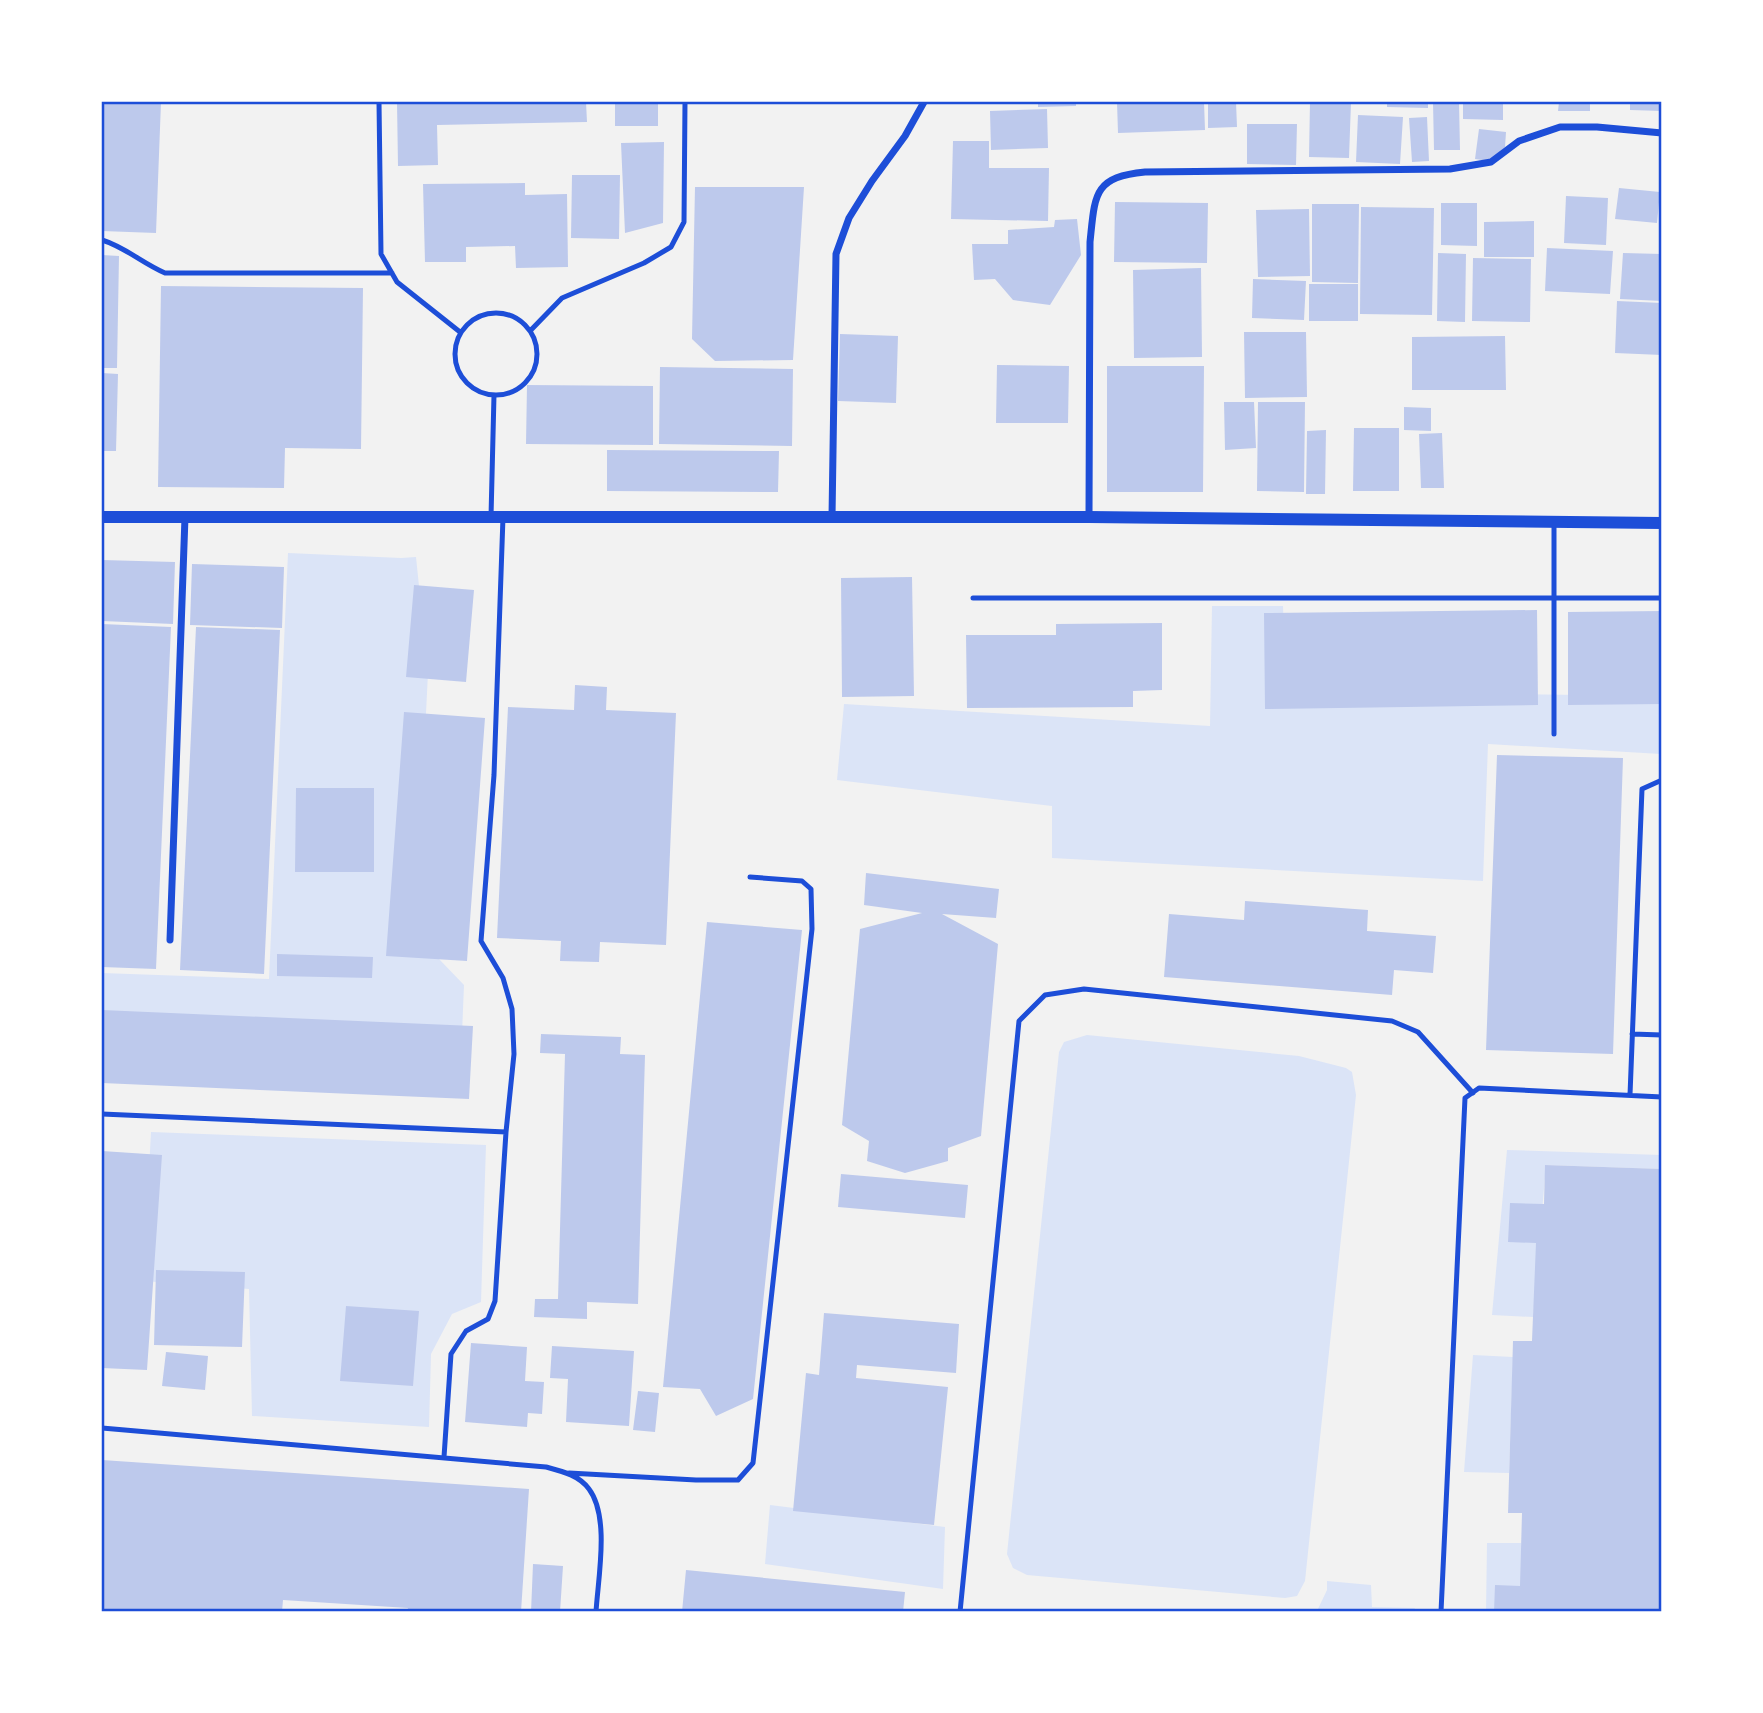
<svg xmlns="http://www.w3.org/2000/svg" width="1763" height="1713" font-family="'Roboto Serif',serif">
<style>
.green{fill:#dbe4f7}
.building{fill:#bdc9ec}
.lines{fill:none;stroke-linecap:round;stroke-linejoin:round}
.service{stroke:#1d4ed8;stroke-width:5}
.minor{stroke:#1d4ed8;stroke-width:7}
.tertiary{stroke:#1d4ed8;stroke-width:12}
.neatline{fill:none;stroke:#1d4ed8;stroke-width:2.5}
</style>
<rect width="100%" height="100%" fill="#f2f2f2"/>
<path class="green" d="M288 553 401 558 416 557 428 673 415 934 464 985 462 1034 102 1020V973L269 979Z
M1212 606H1283L1286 691 1661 696V754L1488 744 1483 881 1052 858V806L837 780 844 704 1210 726Z
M1087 1035 1299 1056 1346 1068 1352 1072 1356 1095 1305 1581 1297 1596 1285 1598 1027 1575 1013 1568 1007 1554 1059 1052 1064 1042Z
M151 1132 486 1145 481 1302 452 1314 431 1354 429 1427 252 1416 249 1289 143 1281Z
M1507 1150 1661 1155V1169L1546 1165 1533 1317 1492 1315Z
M1473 1355 1513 1357 1509 1473 1464 1472Z
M770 1505 945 1527 943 1589 765 1564Z
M1487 1543H1521V1611L1486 1612Z
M1327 1581 1371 1585 1372 1607 1415 1608 1414 1611H1317L1327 1590Z"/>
<path class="building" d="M102 102H161L156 233 102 231Z
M397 102H586L587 122 437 125 438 165 398 166Z
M615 102H658V126H615Z
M1038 102H1076V106L1038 107Z
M1117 102H1204L1205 130 1118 133Z
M1236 102 1237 127 1208 128V103Z
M1310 102H1351L1349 158 1309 157Z
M1387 102H1428V108L1387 107Z
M1433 102H1459L1460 150H1434Z
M1463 102H1503V120L1463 119Z
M1559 102H1590V111H1558Z
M1630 102H1662V111L1630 110Z
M1047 109 1048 148 991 150 990 111Z
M1358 115 1403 117 1400 164 1356 162Z
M1427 117 1429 161 1412 162 1409 118Z
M1247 124H1297L1296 165 1247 164Z
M1479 129 1506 132 1505 147 1489 161 1475 159Z
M953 141H989V168H1049L1048 221 951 219Z
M664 142 663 223 625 233 621 143Z
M572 175H620L619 239 571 238Z
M525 183V195L567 194 568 267 516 268 515 246 466 247V262H425L423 184Z
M695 187H804L793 360 715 361 692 339Z
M1619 188 1660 192 1657 223 1615 219Z
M1566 196 1608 198 1606 245 1564 243Z
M1115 202 1208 203 1207 263 1114 262Z
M1441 203H1477V246L1441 245Z
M1312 204H1359L1358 283 1312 282Z
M1361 207 1434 208 1432 315 1360 314Z
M1309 209 1310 276 1258 277 1256 210Z
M1077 219 1081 255 1050 305 1013 300 995 279 974 280 972 244H1008V230L1054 227 1055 220Z
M1534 221V257H1484V222Z
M1547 248 1613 251 1610 294 1545 291Z
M1438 253 1466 254 1465 322 1437 321Z
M1623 253 1662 254V301L1620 299Z
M102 255 119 256 117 368H102Z
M1473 258 1531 259 1530 322 1472 321Z
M1201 268 1202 357 1134 358 1133 270Z
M1253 279 1306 281 1304 320 1252 318Z
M1309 284H1358V321H1309Z
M161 286 363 288 361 449 285 448 284 488 158 487Z
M1617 301 1662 303V355L1615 353Z
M1244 332H1306L1307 397 1245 398Z
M840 334 898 336 896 403 838 401Z
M1505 336 1506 390H1412V337Z
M997 365 1069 366 1068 423H996Z
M1107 366H1204L1203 492H1107Z
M660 367 793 369 792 446 659 444Z
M102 373 118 374 116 451H102Z
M527 385 653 386V445L526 444Z
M1224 402H1254L1256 448 1225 450Z
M1258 402H1305L1304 492 1257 491Z
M1404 407 1431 408V431L1404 430Z
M1354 428H1399V491H1353Z
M1326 430 1325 494H1306L1307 431Z
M1442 433 1444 488H1421L1419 434Z
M607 450 779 451 778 492 607 491Z
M102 560 175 562 173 624 102 621Z
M192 564 284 567 282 628 190 625Z
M912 577 914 696 842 697 841 578Z
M414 585 474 590 466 682 406 677Z
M1537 610 1538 705 1265 709 1264 613Z
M1662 611V704L1568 705V612Z
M1162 623V690L1133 691V707L967 708 966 635H1056V624Z
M102 624 171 627 156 969 102 967Z
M196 627 280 630 264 974 180 970Z
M575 685 607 687 606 710 676 713 666 945 600 942 599 962 560 961 561 941 497 938 508 707 574 710Z
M404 712 485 718 467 961 386 956Z
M1497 755 1623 758 1613 1054 1486 1050Z
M296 788H374V872H295Z
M866 873 999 889 996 918 942 914 998 944 981 1136 948 1148V1161L905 1173 867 1161 869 1141 842 1125 860 929 922 913 864 905Z
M1245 901 1368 910 1367 931 1436 936 1433 973 1394 970 1392 995 1164 977 1169 914 1244 920Z
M707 922 802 930 753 1399 716 1416 700 1389 663 1387Z
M277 954 373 957 372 978 277 976Z
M102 1010 473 1026 469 1099 102 1083Z
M541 1034 621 1037 620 1054 645 1055 638 1304 587 1302V1319L534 1317 535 1299H558L565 1054 540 1053Z
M102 1151 162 1155 147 1370 102 1368Z
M1545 1165 1662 1169V1612H1494L1495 1585 1520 1586 1522 1513H1508L1513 1341H1532L1536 1243 1508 1242 1510 1203 1544 1204Z
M841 1174 968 1185 965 1218 838 1207Z
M156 1270 245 1272 242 1347 154 1345Z
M346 1306 419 1311 413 1386 340 1381Z
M824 1313 959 1324 956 1373 857 1365 856 1378 948 1387 934 1525 793 1511 806 1373 819 1375Z
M471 1343 527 1347 525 1381 544 1382 542 1414 528 1413 527 1427 465 1422Z
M552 1346 634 1351 629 1426 566 1422 568 1379 550 1378Z
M166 1352 208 1356 205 1390 162 1386Z
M638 1391 659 1393 655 1432 633 1430Z
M102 1460 529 1489 521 1612H407L408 1608 283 1600 282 1612H102Z
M533 1564 563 1566 560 1612H531Z
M686 1570 905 1592 903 1612H682Z"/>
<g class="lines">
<path class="service" d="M379 102 381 254 397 282 460 332
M102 240C125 247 142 263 165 273H392
M455 354a41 41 0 1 1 82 0a41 41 0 1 1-82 0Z
M530 331 562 298 644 263 671 247 684 222 685 102
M491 517 494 395
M1554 523V734
M973 598H1662
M1632 1034 1662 1035
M1630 1095 1642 789 1662 780
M102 1114 506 1132
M102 1428 546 1467C561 1471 579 1475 589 1489 610 1517 598 1578 596 1612
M444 1457 451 1354 466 1331 488 1319 495 1301 506 1132 514 1054 512 1009 503 978 481 941 494 775 503 517
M569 1473 696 1480H738L753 1463 812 929 811 889 802 881 750 877
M960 1612 1019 1021 1045 995 1084 989 1392 1021 1418 1032 1473 1093
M1441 1612 1465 1098 1479 1088 1662 1097"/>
<path class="minor" d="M832 517 836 254 849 218 872 181 905 136 924 102
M1089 517 1090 242C1095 195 1093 177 1145 172L1450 169 1491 162 1519 141 1560 127H1597L1662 133
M170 940 185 517"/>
<path class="tertiary" d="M102 517H1089L1662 523"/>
</g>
<rect width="1763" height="1713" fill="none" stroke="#ffffff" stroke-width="206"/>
<rect x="103" y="103" width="1557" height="1507" class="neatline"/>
</svg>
